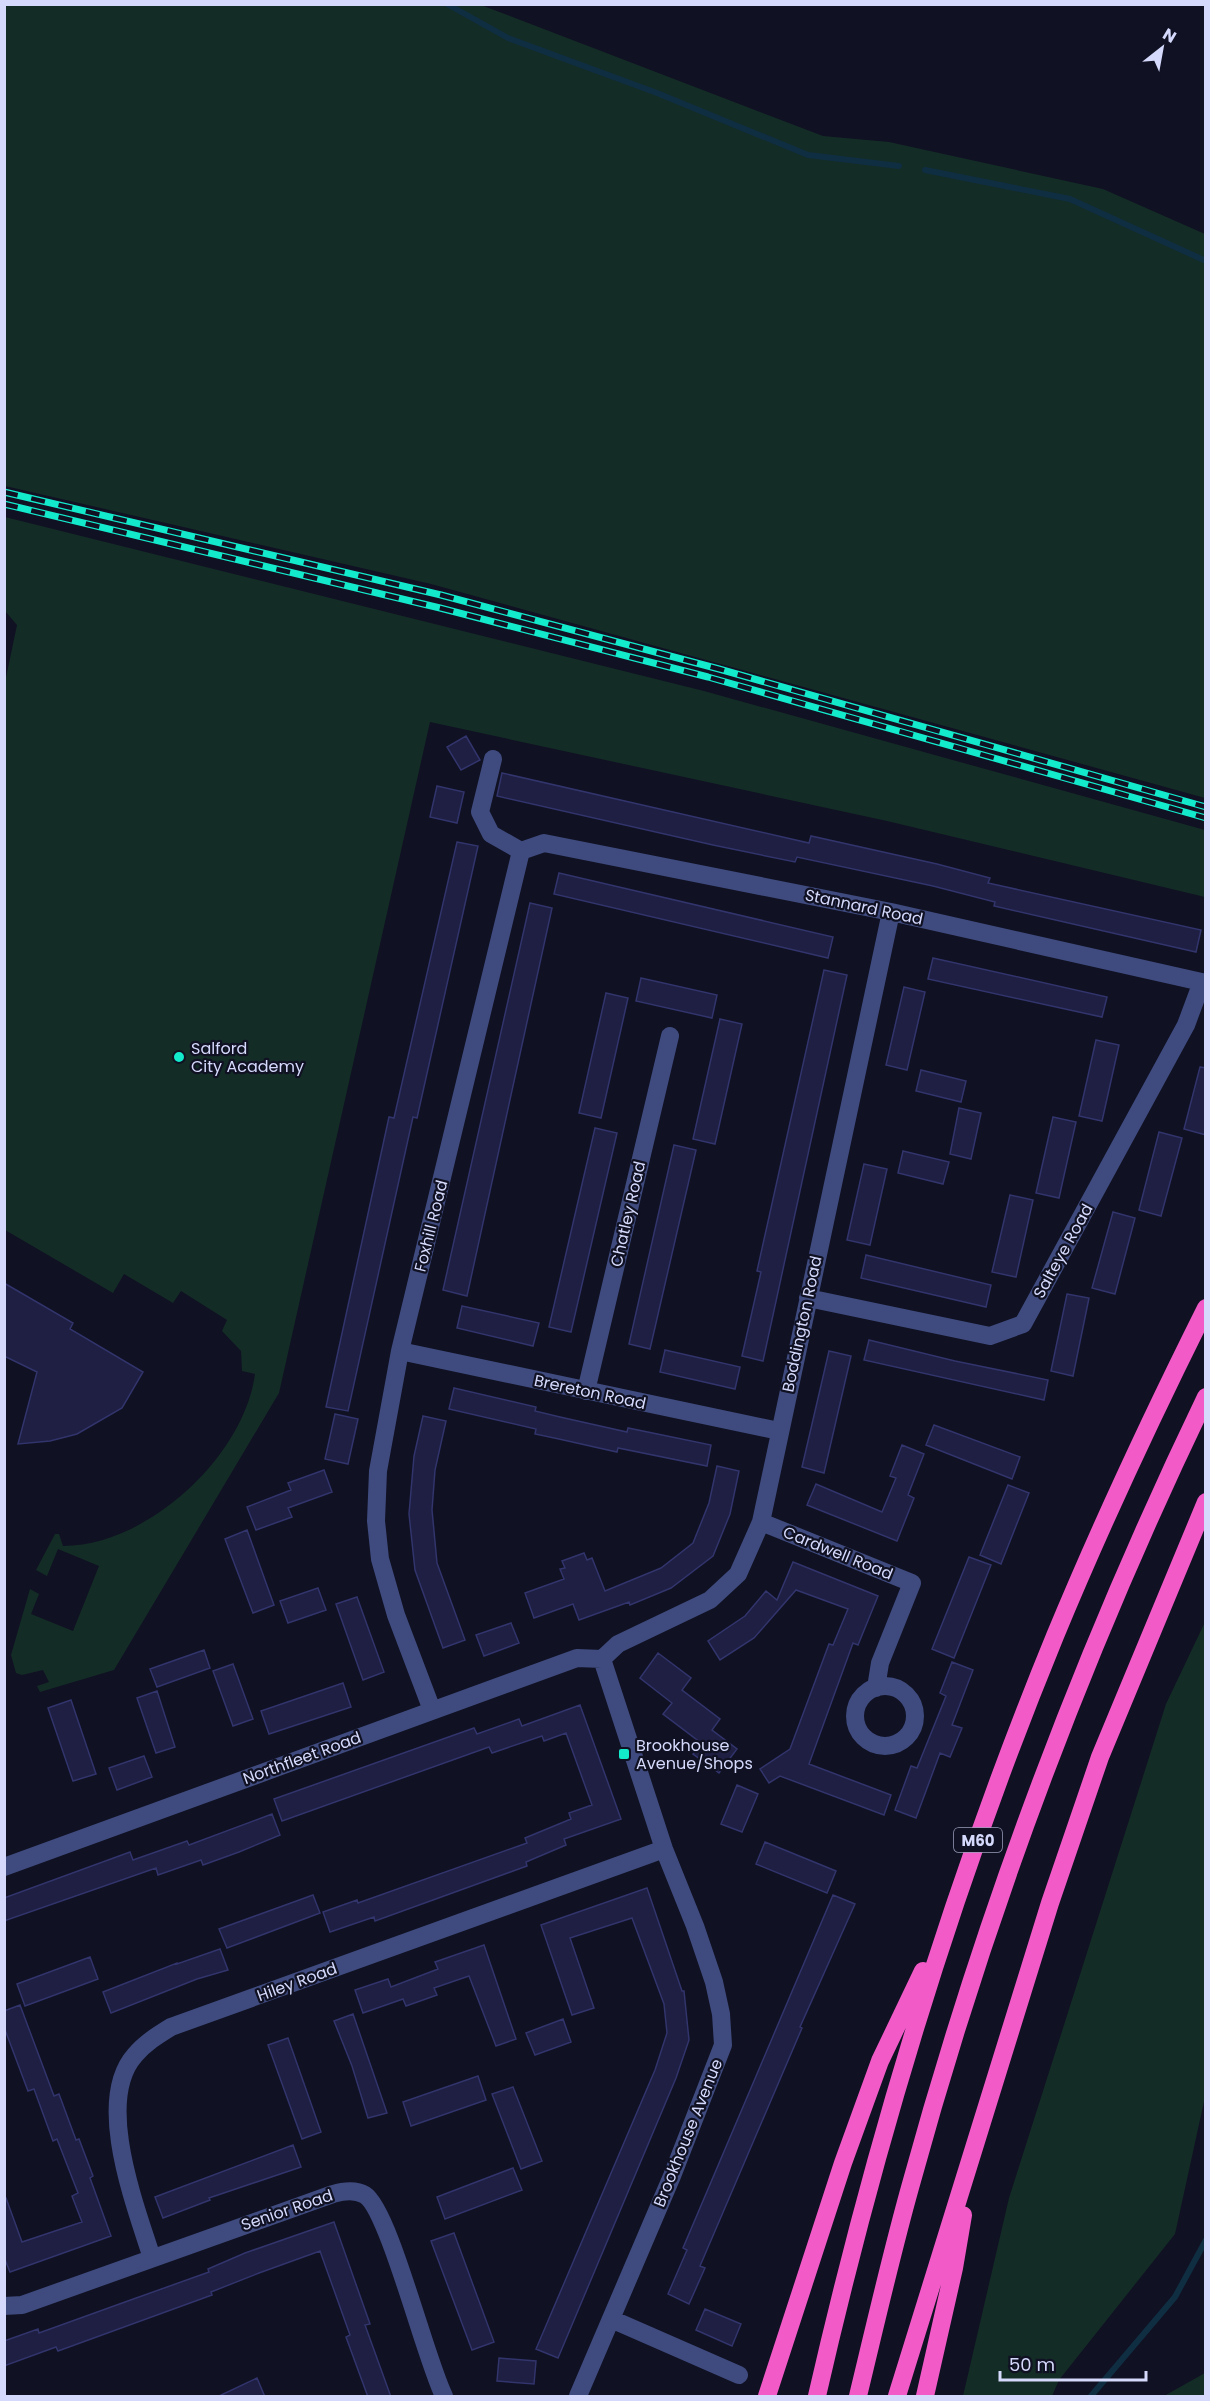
<svg xmlns="http://www.w3.org/2000/svg" width="1210" height="2401" font-family="Poppins,sans-serif">
<style>
.green{fill:#142c26}
.lines{fill:none;stroke-linecap:round;stroke-linejoin:round}
.stream{stroke:#102e42;stroke-width:6}
.building{fill:#1e1f42;stroke:#32346c;stroke-width:1.5}
.minor{stroke:#3f4b7e;stroke-width:18}
.highway{stroke:#f25ac7;stroke-width:18}
.rail-casing{stroke:#13eacc;stroke-width:7}
.rail{stroke:#101123;stroke-width:4.5;stroke-dasharray:14;stroke-linecap:butt}
.poi-dot{fill:#13eacc;stroke:#101123;stroke-width:2}
.labels{text-anchor:middle;dominant-baseline:central;stroke-width:4.5;stroke-linejoin:round;paint-order:stroke}
.shield{fill:#101123;stroke:#9a9ebb;stroke-width:1.5}
.shield-label{font-size:15px;font-weight:bold;fill:#d5dafc}
.street-label{font-size:16px;fill:#d5dafc;stroke:#101123}
.poi-label{font-size:16px;fill:#d5dafc;stroke:#101123;text-anchor:start}
</style>
<rect width="100%" height="100%" fill="#101123"/>
<path class="green" d="M5 4 481 5 823 136 889 142 1103 189 1205 234V798L431 584 5 486Z
M5 517 704 691 1205 830V897L887 821 430 722 279 1393 114 1670 40 1692 37 1686 49 1682 43 1670 22 1675 16 1673 11 1655 30 1589 39 1594 31 1614 73 1631 99 1566 58 1549 47 1576 36 1570 55 1534H59L63 1546C147 1546 244 1457 255 1374L242 1371 241 1351 222 1331 227 1320 181 1291 173 1303 124 1274 113 1293 5 1230 4 687 17 625 5 611Z
M1205 1622V2097L1175 2234 1059 2380 1052 2396H963L1009 2198 1166 1704Z
M1205 2373V2396H1164Z"/>
<g class="lines">
<path class="stream" d="M447 4 508 38 657 93 808 155 899 166
M925 170 1070 199 1206 261
M1091 2396 1175 2297 1206 2240"/>
</g>
<path class="building" d="M466 736 480 760 461 770 447 747Z
M502 773 809 843 811 836 937 864 990 878 988 883 1201 930 1196 952 994 906 995 902 933 886 797 857 795 862 713 845 497 796Z
M437 786 464 792 457 823 430 817Z
M457 842 478 846 417 1118 413 1117 348 1411 326 1407 389 1117 394 1118Z
M559 873 833 937 828 958 554 894Z
M530 903 552 908 467 1296 443 1290Z
M933 958 1107 997 1102 1017 928 979Z
M824 970 847 975 763 1361 742 1356 761 1272 757 1271Z
M641 978 717 995 712 1018 636 1001Z
M904 987 925 992 907 1070 886 1065Z
M606 993 628 998 601 1118 579 1113Z
M720 1019 742 1024 715 1144 693 1139Z
M1096 1040 1119 1045 1102 1121 1079 1116Z
M1200 1067 1206 1068V1135L1184 1129Z
M921 1070 966 1081 961 1102 916 1091Z
M959 1108 981 1113 971 1159 950 1154Z
M1053 1117 1076 1122 1059 1198 1036 1193Z
M595 1128 617 1133 571 1332 549 1327Z
M1159 1132 1182 1138 1161 1216 1139 1210Z
M674 1145 696 1150 650 1349 629 1344Z
M903 1151 949 1162 943 1184 898 1173Z
M864 1164 887 1169 870 1245 847 1240Z
M1010 1195 1033 1200 1016 1277 992 1272Z
M1113 1212 1135 1218 1115 1294 1092 1288Z
M866 1255 991 1285 986 1307 861 1278Z
M4 1283 73 1323 70 1329 143 1372 122 1408 77 1434 50 1441 18 1444 37 1372 4 1356Z
M1067 1294 1089 1298 1073 1376 1051 1371Z
M462 1306 539 1323 533 1346 457 1328Z
M869 1340 955 1361 1048 1380 1044 1400 864 1360Z
M665 1350 740 1367 735 1389 660 1372Z
M829 1351 851 1356 824 1473 802 1467Z
M454 1388 536 1407 535 1411 560 1417 627 1432 628 1428 711 1445 707 1466 618 1448 617 1452 559 1439 535 1434 536 1429 449 1409Z
M335 1414 358 1419 348 1464 325 1459Z
M423 1416 446 1421 435 1470 432 1510 437 1563 465 1640 443 1648 415 1570 409 1514 414 1456Z
M934 1425 1020 1457 1012 1479 926 1445Z
M902 1445 924 1454 908 1495 914 1498 897 1541 807 1505 816 1484 882 1512 896 1478 890 1476Z
M717 1466 739 1471 730 1514 713 1556 671 1588 630 1605 629 1602 579 1620 573 1604 534 1618 525 1593 564 1579 560 1569 565 1568 562 1561 584 1553 587 1560 592 1558 605 1591 661 1568 693 1543 709 1503Z
M324 1470 332 1492 288 1508 292 1517 256 1530 247 1507 291 1490 288 1483Z
M1008 1485 1029 1493 1001 1564 980 1555Z
M247 1530 274 1605 253 1613 225 1539Z
M969 1557 991 1565 954 1658 932 1649Z
M793 1562 878 1596 858 1645 853 1643 809 1764 891 1795 884 1815 780 1776 769 1783 760 1769 790 1749 829 1644 833 1645 848 1609 796 1590 754 1638 720 1660 708 1641 745 1616 766 1591 777 1600Z
M318 1588 326 1610 288 1623 280 1601Z
M357 1597 384 1672 363 1680 336 1604Z
M511 1623 519 1643 484 1656 476 1635Z
M204 1650 210 1668 157 1687 150 1669Z
M658 1653 691 1678 682 1690 720 1719 712 1730 737 1749 719 1773 693 1754 701 1743 663 1714 672 1703 640 1678Z
M952 1662 973 1670 952 1725 962 1728 950 1757 940 1753 916 1818 895 1810 911 1766 917 1768 946 1696 940 1693Z
M233 1664 253 1719 233 1726 213 1671Z
M343 1683 351 1707 269 1734 261 1711Z
M157 1691 175 1747 156 1753 137 1698Z
M71 1700 96 1774 73 1781 48 1708Z
M580 1705 621 1819 564 1839 566 1845 526 1862 527 1866 375 1921 374 1917 330 1932 323 1912 357 1900 358 1903 527 1843 525 1838 571 1819 569 1813 592 1805 566 1733 544 1741 542 1736 492 1753 489 1747 282 1821 274 1799 474 1728 477 1734 519 1719 522 1726Z
M144 1756 152 1777 117 1790 109 1768Z
M737 1785 758 1794 742 1832 721 1824Z
M272 1814 280 1835 239 1852 203 1865 201 1860 158 1875 156 1868 4 1921V1898L130 1852 133 1860 187 1841 189 1845Z
M765 1842 836 1871 827 1893 756 1864Z
M647 1888 682 1991H684L689 2040 676 2078 558 2358 536 2349 655 2070 667 2033 664 2004 632 1918 570 1938 594 2008 572 2015 541 1925Z
M313 1895 320 1913 227 1948 219 1929Z
M833 1895 855 1904 800 2027 802 2028 700 2266 705 2268 689 2304 668 2294 687 2250 683 2248Z
M484 1945 516 2039 496 2046 469 1976 434 1988 437 1995 406 2006 403 1999 363 2013 355 1990 388 1979 391 1987 438 1969 435 1962Z
M220 1949 228 1970 197 1979 111 2013 103 1992 177 1963V1964Z
M90 1957 98 1979 25 2006 17 1984Z
M20 2005 54 2096 59 2094 76 2140 79 2139 93 2176 90 2178 111 2236 10 2272 4 2257V2198H6L22 2242 82 2222 72 2196 78 2193 57 2139 53 2141 34 2089 28 2091 4 2027V2011Z
M353 2014 387 2113 368 2118 352 2066 334 2021Z
M563 2019 571 2042 535 2055 526 2033Z
M288 2038 321 2132 302 2139 268 2045Z
M478 2076 486 2100 411 2126 403 2102Z
M513 2087 542 2161 521 2169 492 2094Z
M293 2145 301 2167 209 2198 210 2200 163 2218 155 2197Z
M513 2168 522 2190 445 2219 437 2197Z
M334 2222 370 2324 365 2325 391 2397H368L346 2337 350 2335 320 2251 259 2273 211 2292 212 2295 58 2351 56 2347 4 2366V2341L38 2329 39 2333 125 2302 209 2272 208 2269 245 2253Z
M454 2233 494 2342 472 2350 431 2241Z
M705 2309 741 2324 732 2346 696 2330Z
M499 2358 536 2361 534 2384 497 2381Z
M257 2378 265 2397H217Z"/>
<g class="lines">
<path class="minor" d="M521 851 544 843 891 912 1206 983
M808 1298 990 1336 1023 1324 1186 1025 1202 982
M400 1351 779 1431
M586 1391 670 1036
M761 1522 912 1583 880 1663 876 1688
M602 1659 618 1644 710 1600 738 1574 761 1522 891 912
M855 1716a30 30 0 1 1 60 0a30 30 0 1 1-60 0Z
M432 1710 396 1615 380 1559 376 1521 378 1471 400 1351 521 851 491 834 480 812 493 759
M4 1867 577 1658 602 1659
M152 2258C136 2207 94 2101 135 2055 145 2043 158 2035 171 2027L664 1849
M4 2306 22 2305 333 2194C343 2191 355 2189 365 2195 389 2210 426 2361 444 2396
M611 2319 739 2375
M578 2396 672 2176 723 2045 721 2014 714 1982 695 1926 664 1849 602 1659"/>
<path class="highway" d="M767 2396 843 2163 880 2061 923 1971
M817 2396C876 2138 954 1882 1055 1636 1101 1525 1152 1416 1206 1308
M858 2396C875 2326 891 2255 911 2184 985 1914 1084 1650 1206 1397
M897 2396 1050 1903 1100 1757 1206 1502
M925 2396 954 2268 963 2215"/>
<g class="rail-casing">
<path id="rail" d="M4 492 441 595 719 669 1206 807
M4 504 440 608 708 677 1206 818"/>
</g>
<use href="#rail" class="rail"/>
</g>
<g class="poi-dot">
<circle cx="179" cy="1057" r="6"/>
<rect x="618" y="1748" width="12" height="12" rx="3"/>
</g>
<g class="labels">
<rect class="shield" x="954" y="1828" width="48" height="24" rx="4.5"/>
<g class="shield-label">
<text x="978" y="1840">M60</text>
</g>
<g class="street-label">
<text transform="translate(864 907) rotate(12)">Stannard Road</text>
<text transform="translate(628 1214) rotate(-77)">Chatley Road</text>
<text transform="translate(431 1226) rotate(-76)">Foxhill Road</text>
<text transform="translate(1063 1251) rotate(-61)">Salteye Road</text>
<text transform="translate(802 1324) rotate(-78)">Boddington Road</text>
<text transform="translate(590 1392) rotate(12)">Brereton Road</text>
<text transform="translate(838 1553) rotate(22)">Cardwell Road</text>
<text transform="translate(302 1758) rotate(-20)">Northfleet Road</text>
<text transform="translate(297 1982) rotate(-20)">Hiley Road</text>
<text transform="translate(688 2133) rotate(-68)">Brookhouse Avenue</text>
<text transform="translate(287 2210) rotate(-19)">Senior Road</text>
</g>
<g class="poi-label">
<text x="191" y="1048">Salford<tspan x="191" dy="18">City Academy</tspan></text>
<text x="636" y="1745">Brookhouse<tspan x="636" dy="18">Avenue/Shops</tspan></text>
</g>
</g>
<rect width="1210" height="2401" fill="none" stroke="#d5dafc" stroke-width="12"/>
<g transform="translate(1162 48) rotate(31)" stroke="#101123" stroke-width="4.5" paint-order="stroke">
<path d="M0-4.5L10 22L0 15L-10 22Z" fill="#d5dafc"/>
<text y="-9" font-size="16" font-weight="bold" text-anchor="middle" fill="#d5dafc">N</text>
</g>
<path d="M1000 2371v9h146v-9" fill="none" stroke="#d5dafc" stroke-width="3"/>
<text x="1009" y="2371" font-size="18" fill="#d5dafc" stroke="#101123" stroke-width="4.5" paint-order="stroke">50 m</text>
</svg>
